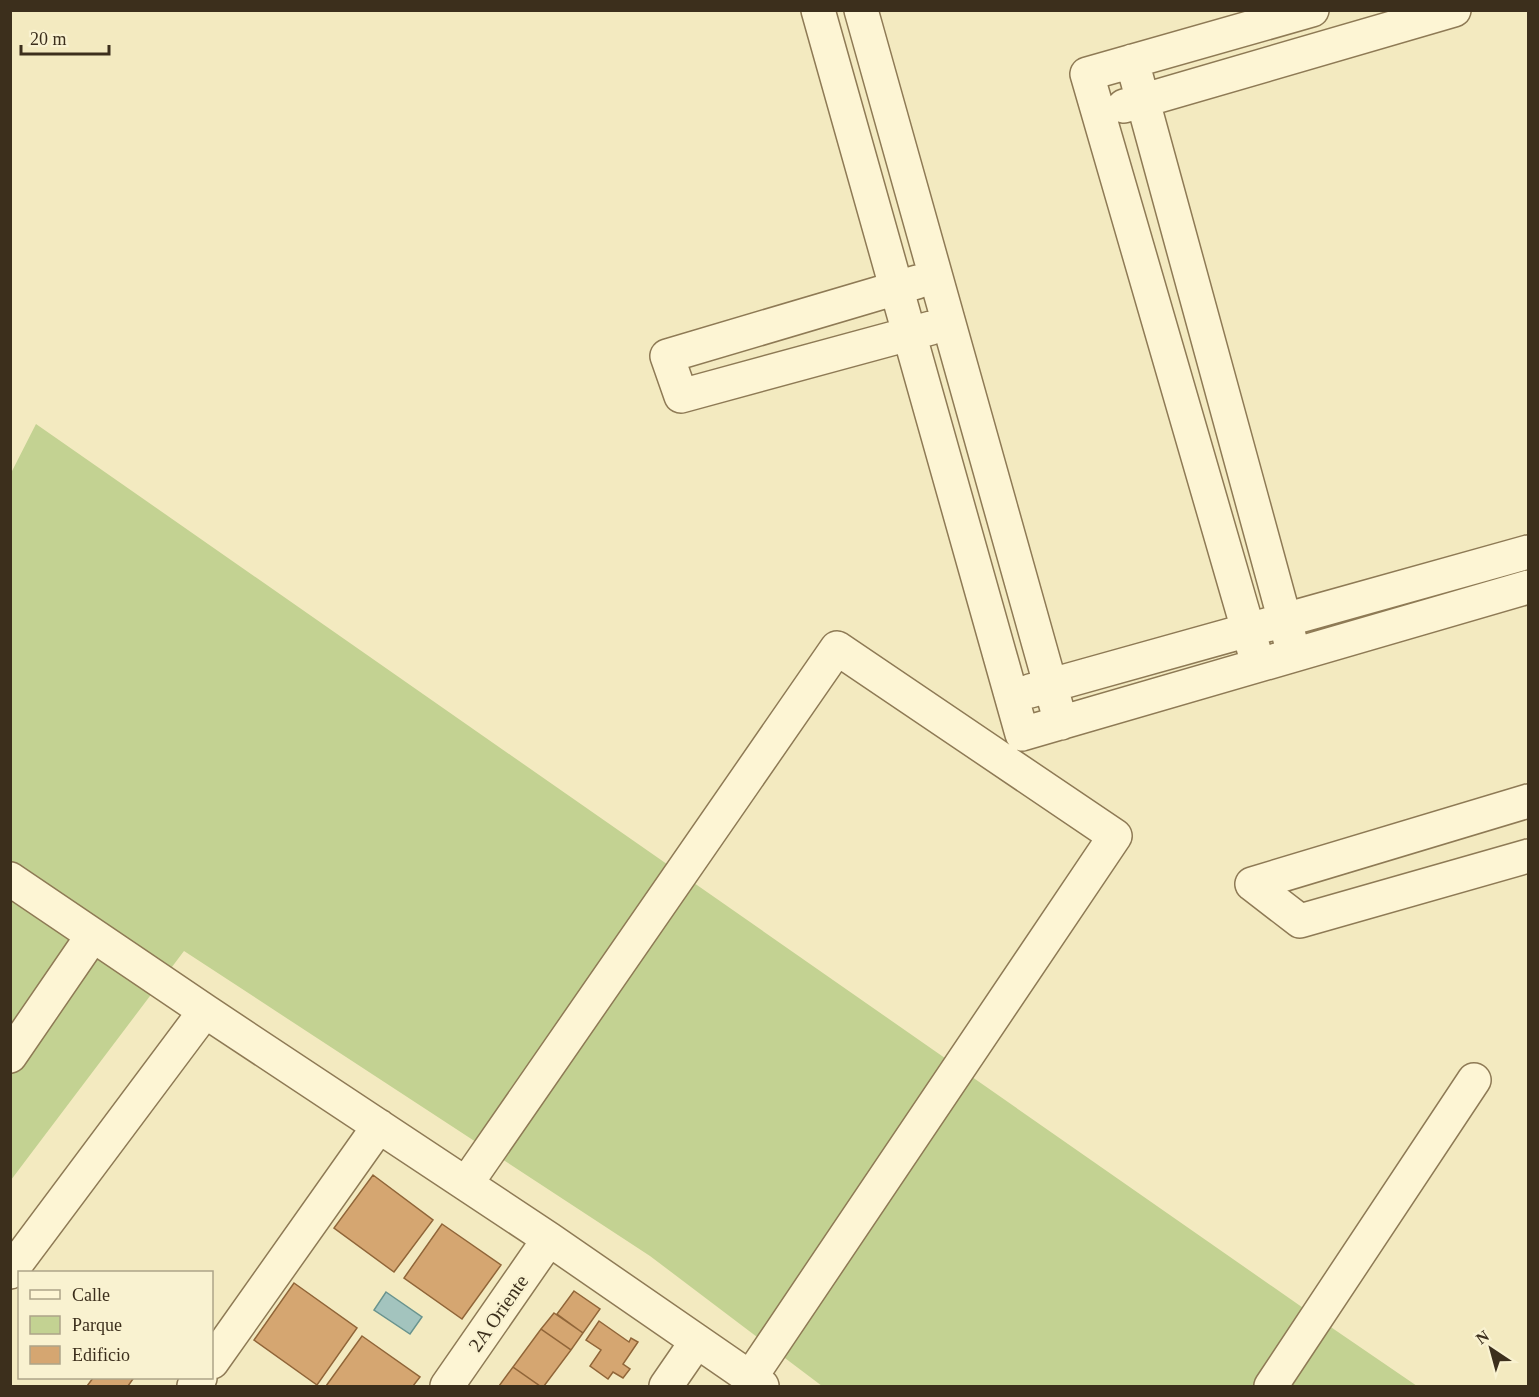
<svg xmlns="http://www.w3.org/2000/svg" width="1539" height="1397" font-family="'Times New Roman',serif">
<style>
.green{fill:#c3d292}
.water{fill:#a3c4be;stroke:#69948e;stroke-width:1.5}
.building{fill:#d5a671;stroke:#906538;stroke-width:1.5}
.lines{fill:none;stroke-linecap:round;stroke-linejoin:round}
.street-casing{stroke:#8e7a55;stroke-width:36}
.street{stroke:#fdf5d4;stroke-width:33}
.labels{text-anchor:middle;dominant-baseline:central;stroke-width:4.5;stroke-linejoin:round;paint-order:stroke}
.street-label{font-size:20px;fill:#3c2f1c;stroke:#f9f2d0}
</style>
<rect width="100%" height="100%" fill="#f3eac0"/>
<path class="green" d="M36 424 1319 1319 1417 1386H822L650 1256 184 951 11 1180 10 475Z"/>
<path class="water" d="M386 1292 422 1317 410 1334 374 1310Z"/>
<path class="building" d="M373 1175 433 1220 394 1272 334 1228Z
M442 1224 501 1265 462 1319 404 1278Z
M294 1283 357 1328 317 1385 254 1340Z
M574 1291 600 1309 583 1333 557 1314Z
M554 1313 583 1333 571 1350 541 1329Z
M599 1321 629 1342 631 1338 638 1342 623 1364 630 1369 623 1378 613 1372 608 1379 590 1366 601 1350 586 1340Z
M541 1329 571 1350 544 1386H540L513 1367Z
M362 1336 420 1377 413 1386H326Z
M513 1367 540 1386H499Z
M93 1378H130L133 1379 128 1386H87Z"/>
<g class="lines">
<g class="street-casing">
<path id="street" d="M818 10 1022 734 1528 587
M861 10 1061 723
M1132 61 1294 654
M1124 106 1454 10
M917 282 667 356 681 396 931 328
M1258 664 1087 74 1312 10
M1030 691 1528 552
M10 879 205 1011 549 1239 762 1386
M1252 884 1300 921 1528 856
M1252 884 1528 801
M10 1056 93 935
M466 1184 837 648 1115 836 750 1378
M10 1272 205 1011
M212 1362 379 1126
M194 1386 200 1378
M447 1386 549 1239
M666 1386 697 1341
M1271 1386 1474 1080"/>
</g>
<use href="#street" class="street"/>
</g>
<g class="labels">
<g class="street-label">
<text transform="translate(498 1313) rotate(-55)">2A Oriente</text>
</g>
</g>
<rect width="1539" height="1397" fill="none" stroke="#3c2f1c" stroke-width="24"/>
<rect x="18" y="1271" width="195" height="108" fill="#f9f2d0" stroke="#ada488" stroke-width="1.5"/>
<rect x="30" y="1290" width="30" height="9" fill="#fdf5d4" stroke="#ada488" stroke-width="1.5"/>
<text x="72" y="1301" font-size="18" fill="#3c2f1c">Calle</text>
<rect x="30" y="1316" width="30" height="18" fill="#c3d292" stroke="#ada488" stroke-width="1.5"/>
<text x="72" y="1331" font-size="18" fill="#3c2f1c">Parque</text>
<rect x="30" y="1346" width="30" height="18" fill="#d5a671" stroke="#ada488" stroke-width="1.5"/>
<text x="72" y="1361" font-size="18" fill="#3c2f1c">Edificio</text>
<g transform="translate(1491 1349) rotate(324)" stroke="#f9f2d0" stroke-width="4.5" paint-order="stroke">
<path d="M0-4.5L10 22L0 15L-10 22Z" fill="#3c2f1c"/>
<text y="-9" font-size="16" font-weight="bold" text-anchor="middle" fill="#3c2f1c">N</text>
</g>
<path d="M21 45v9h88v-9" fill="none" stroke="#3c2f1c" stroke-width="3"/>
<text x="30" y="45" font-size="18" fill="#3c2f1c" stroke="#f9f2d0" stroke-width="4.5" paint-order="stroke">20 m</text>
</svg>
